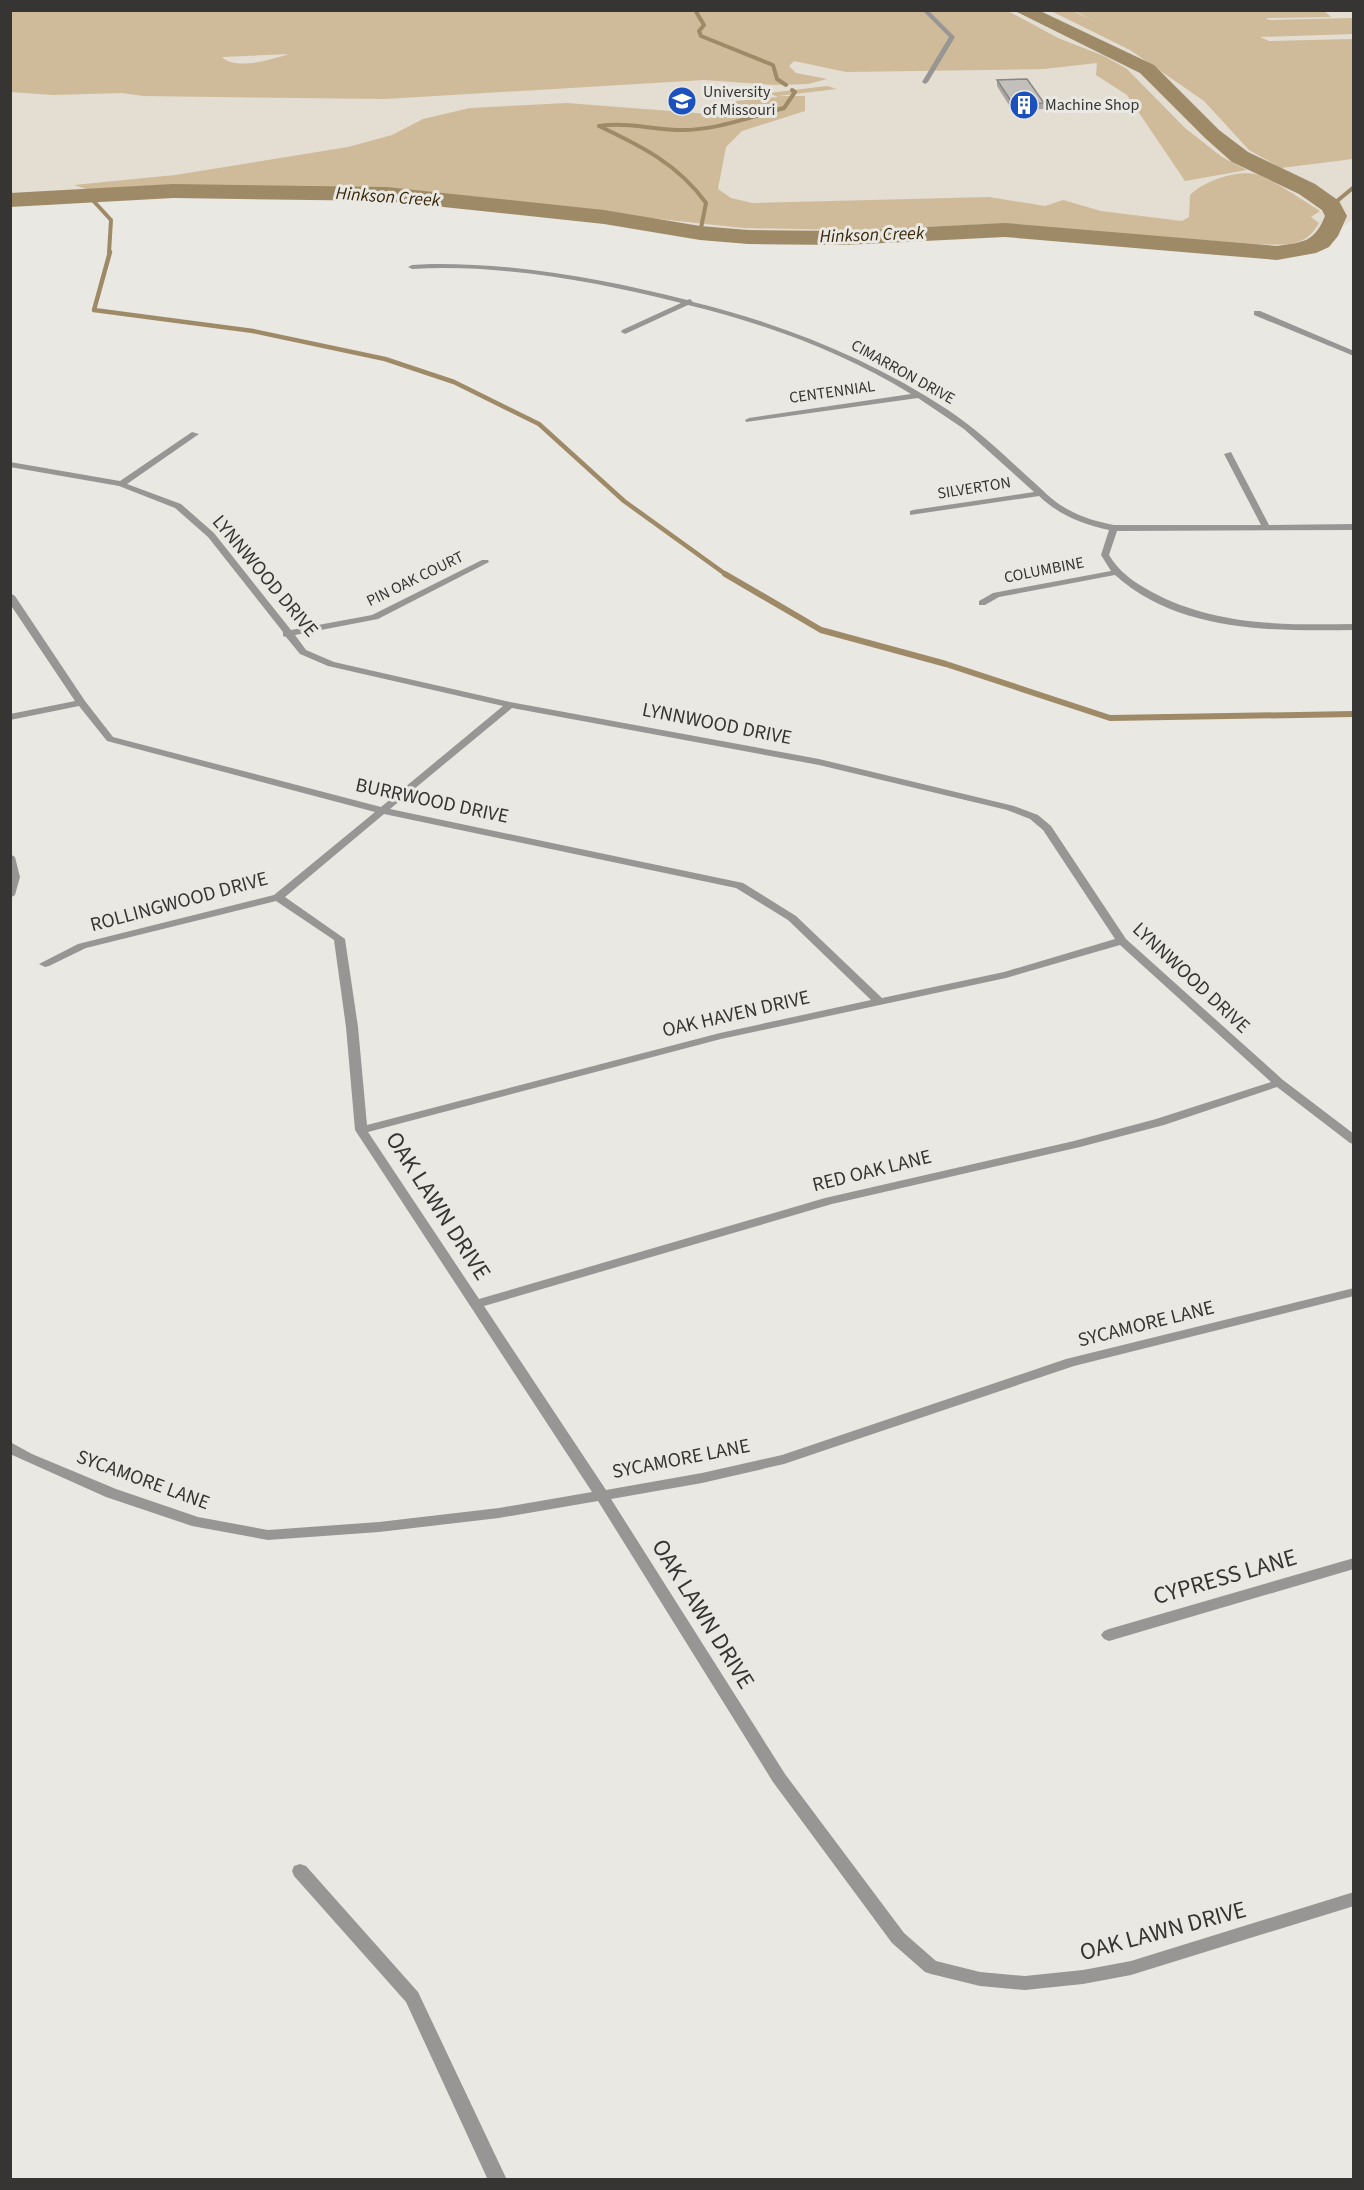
<svg xmlns="http://www.w3.org/2000/svg" width="1364" height="2190" font-family="'Source Sans 3',sans-serif">
<style>
.built{fill:#e3ddd2}
.green{fill:#cfbb99;fill-rule:evenodd}
.lines{fill:none;stroke-linecap:round;stroke-linejoin:round}
.stream-far2{stroke:#9e8a67;stroke-width:4}
.stream-far1{stroke:#9e8a67;stroke-width:4.5}
.stream{stroke:#9e8a67;stroke-width:6}
.river{fill:#9e8a67;fill-rule:evenodd}
.street{fill:#979694;fill-rule:evenodd}
.wall{fill:#a8a5a2}
.building{fill:#c3c0bc;stroke:#888684;stroke-width:1.5}
.labels{text-anchor:middle;dominant-baseline:central;stroke-width:6;stroke-linejoin:round;paint-order:stroke}
.far-poi-label{font-size:16px;fill:#363533;stroke:#eae8e3;text-anchor:start}
.far-street-label{font-size:16px;fill:#363533;stroke:#eae8e3}
.far-water-label{font-size:18px;font-style:italic;fill:#39290a;stroke:#eae8e3}
.street-label{font-size:20px;fill:#363533;stroke:#eae8e3}
.near-street-label{font-size:24px;fill:#363533;stroke:#eae8e3}
</style>
<rect width="100%" height="100%" fill="#eae8e3"/>
<path class="built" d="M11 11H1353V219L1314 247 1277 253 1005 230 844 238 748 237 700 233 604 217 386 194 173 191 11 200Z"/>
<path class="green" d="M1323 10 1331 17 1266 18 1269 20 1353 18V34L1260 37 1269 41 1353 39V159L1281 168 1249 150 1204 101 1130 50 1051 11H1073L1094 21 1075 11Z
M10 11H1008L1058 38 1104 56 1127 69 1185 128 1222 157 1247 170 1185 181 1127 95 1096 75 1097 63 1044 69 846 72 794 61 789 66 796 73 827 79 808 84 775 85 704 80 385 99 143 96 122 93 53 95 11 92ZM289 54C273 59 235 71 222 57Z
M827 86 837 89 778 96H805V111L742 131 726 147 718 189 731 198 752 203 989 197 1045 206 1063 200 1101 211 1182 221 1189 217 1190 195C1204 181 1235 170 1255 174 1267 176 1307 203 1320 211L1311 217 1319 223C1304 250 1283 244 1256 244L994 224 851 230 743 228 389 190 178 185 89 190 74 185 175 175 348 147 392 135 423 119 470 108 567 103 722 115 736 101 778 97 769 93Z"/>
<g class="lines">
<path class="stream-far2" d="M695 10 704 25 699 31 701 36 773 65 777 79 786 85
M88 195 111 220 109 253
M1331 206 1354 187
M700 233 706 203C678 164 641 146 599 126 626 122 651 129 678 130 714 131 750 117 784 108L795 92 792 90"/>
<path class="stream-far1" d="M110 252 94 310 253 331 385 359 454 382 539 424 624 501 728 576"/>
<path class="stream" d="M725 574 821 630 946 664 1110 718 1354 714"/>
<path class="river" d="M1013 10H1038L1154 65 1219 130 1248 152 1315 184 1339 201 1347 216 1338 236 1329 247 1316 253 1277 260 1005 237 844 245 748 244 700 240 604 224 386 201 173 198 10 207V193L173 184 386 187 604 210 700 226 748 230 844 231 1005 223 1277 246C1303 242 1314 243 1325 216L1322 210 1299 194 1232 162 1205 138 1140 73Z"/>
<path class="street" d="M922 10H928L955 37 928 82 925 84 922 82 949 37Z
M431 264C517 263 604 279 687 300L690 299 693 302C783 324 871 359 948 410 977 429 1003 454 1028 477 1041 488 1052 501 1067 509 1081 517 1098 522 1114 525H1261L1224 454 1231 452 1269 525 1354 524V530L1117 531 1109 555C1119 572 1134 582 1150 591 1214 626 1283 625 1354 624V630C1273 631 1180 633 1115 575L999 597 985 605H979V601L993 593 1111 571 1101 555 1109 530C1082 524 1059 515 1039 496L910 515V511L913 510 1034 492 964 429 918 398 746 422 745 420 749 418 911 394C843 352 766 324 688 305L625 334 621 332 622 330 681 303C594 281 501 264 412 269L408 267 412 265Z
M1254 311H1260L1354 351V356L1254 315Z
M192 432 199 434 127 484 181 504 214 533 291 630 372 615 482 560H488L489 562 378 619 295 635 306 650 334 662 510 702 819 759 1014 806 1038 815 1051 826 1126 939 1283 1080 1354 1134V1144L1350 1143 1277 1087 1164 1125 1080 1147 832 1204 484 1306 606 1490 702 1473 782 1455 1066 1359 1354 1288V1296L1074 1366 784 1464 702 1483 611 1499 785 1774 904 1933 936 1961 980 1972 1025 1976 1083 1970 1131 1961 1354 1892V1906L1131 1975 1083 1984 1025 1990 980 1986 931 1974 925 1972 892 1943 773 1782 598 1501 499 1518 379 1532 268 1540 192 1526 106 1497 10 1454V1442L32 1454 116 1489 198 1517 268 1530 379 1522 499 1508 592 1492 355 1130 346 1027 334 940 276 901 86 948 49 966 45 967 39 964 78 944 274 895 375 812 107 741 79 706 10 720V714L75 701 10 604V593L15 596 85 701 113 737 381 807 503 706 328 666 300 654 286 637 283 636V632L208 537 175 508 119 486 10 467V462L120 481ZM512 708 819 765 1007 810 1030 819 1043 830 1115 939 1004 972 882 998 796 916 743 883 390 809ZM384 814 736 888 788 920 871 1000 720 1033 367 1125 358 1027 345 939 285 897ZM1120 945 1271 1082 1156 1119 1074 1141 825 1198 479 1299 368 1132 721 1039 1006 978Z
M10 854 15 857 20 877 15 895 10 898Z
M1354 1558V1569L1109 1641 1104 1639 1101 1635 1104 1631 1109 1629Z
M300 1864 306 1866 418 1992 507 2180H488L406 2002 294 1876 292 1871 294 1866Z"/>
</g>
<path class="wall" d="M997 80 1044 103V109L1012 110 997 86Z"/>
<path class="building" d="M1027 79 1044 103 1013 104 997 80Z"/>
<defs>
<g id="university-disc" transform="scale(1.5)"><circle r="9.5" fill="#1a51be" stroke="#eae8e3"/><path d="M0-5L7-2L0 1L-7-2ZM-4 1L0 2.5L4 1V4Q0 6-4 4Z" fill="#fff"/></g>
<g id="building-disc" transform="scale(1.5)"><circle r="9.5" fill="#1a51be" stroke="#eae8e3"/><path d="M-4-6H4V6H1V3H-1V6H-4ZM-2.5-4.3h1.7v1.8h-1.7ZM.8-4.3h1.7v1.8H.8ZM-2.5-1h1.7V.8h-1.7ZM.8-1h1.7V.8H.8Z" fill="#fff"/></g>
</defs>
<g fill-rule="evenodd">
<use href="#university-disc" x="682" y="101"/>
<use href="#building-disc" x="1024" y="105"/>
</g>
<g class="labels">
<g class="far-poi-label">
<text x="703" y="92">University<tspan x="703" dy="18">of Missouri</tspan></text>
<text x="1045" y="105">Machine Shop</text>
</g>
<g class="far-street-label">
<text transform="translate(903 372) rotate(29)">CIMARRON DRIVE</text>
<text transform="translate(832 392) rotate(-8)">CENTENNIAL</text>
<text transform="translate(974 488) rotate(-9)">SILVERTON</text>
<text transform="translate(1044 570) rotate(-11)">COLUMBINE</text>
<text transform="translate(415 579) rotate(-26)">PIN OAK COURT</text>
</g>
<g class="far-water-label">
<text transform="translate(388 197) rotate(4)">Hinkson Creek</text>
<text transform="translate(872 235) rotate(-2)">Hinkson Creek</text>
</g>
<g class="street-label">
<text transform="translate(265 576) rotate(50)">LYNNWOOD DRIVE</text>
<text transform="translate(717 724) rotate(11)">LYNNWOOD DRIVE</text>
<text transform="translate(432 801) rotate(12)">BURRWOOD DRIVE</text>
<text transform="translate(179 902) rotate(-15)">ROLLINGWOOD DRIVE</text>
<text transform="translate(1191 978) rotate(43)">LYNNWOOD DRIVE</text>
<text transform="translate(736 1014) rotate(-13)">OAK HAVEN DRIVE</text>
<text transform="translate(872 1171) rotate(-14)">RED OAK LANE</text>
<text transform="translate(1146 1324) rotate(-14)">SYCAMORE LANE</text>
<text transform="translate(681 1459) rotate(-11)">SYCAMORE LANE</text>
<text transform="translate(143 1480) rotate(20)">SYCAMORE LANE</text>
</g>
<g class="near-street-label">
<text transform="translate(438 1206) rotate(57)">OAK LAWN DRIVE</text>
<text transform="translate(1225 1577) rotate(-16)">CYPRESS LANE</text>
<text transform="translate(703 1614) rotate(58)">OAK LAWN DRIVE</text>
<text transform="translate(1163 1931) rotate(-15)">OAK LAWN DRIVE</text>
</g>
</g>
<rect width="1364" height="2190" fill="none" stroke="#363533" stroke-width="24"/>
</svg>
